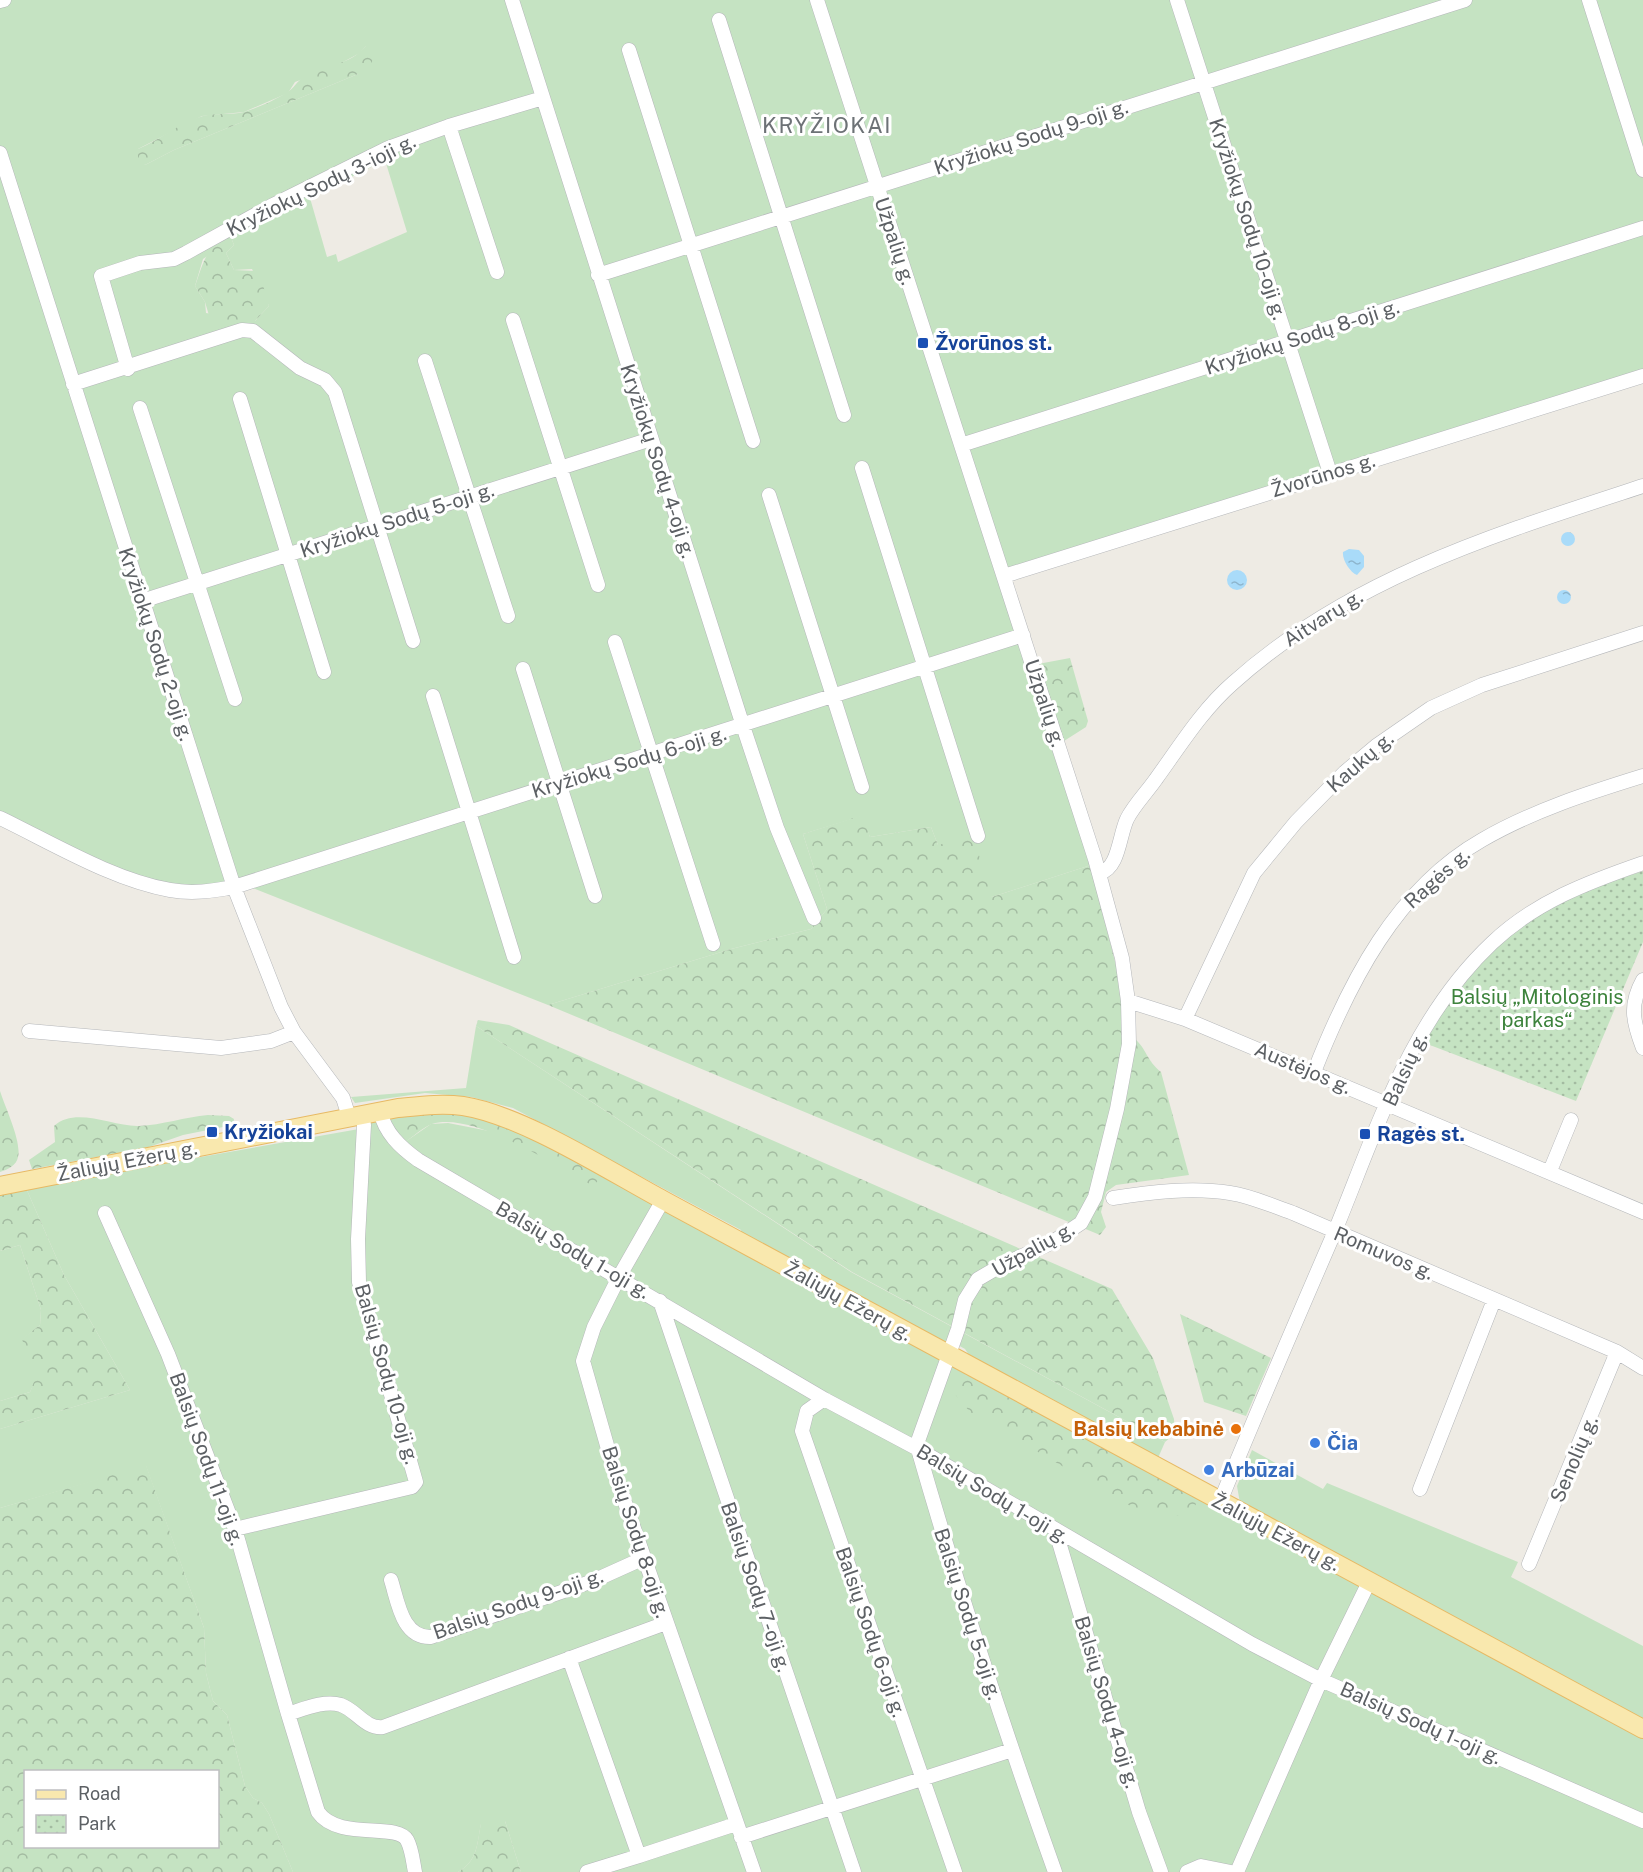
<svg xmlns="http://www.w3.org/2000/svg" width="1643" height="1872" font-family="'Public Sans',sans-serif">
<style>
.green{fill:#c5e3c2;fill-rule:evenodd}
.forest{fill:url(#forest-crowns);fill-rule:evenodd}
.park{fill:url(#park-dots)}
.water{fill:url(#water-ripples)}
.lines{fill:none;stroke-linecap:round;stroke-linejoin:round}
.minor-casing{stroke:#b5b7ba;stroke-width:15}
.major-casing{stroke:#e7b964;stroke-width:20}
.minor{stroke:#fff;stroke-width:14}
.major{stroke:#f9e8ae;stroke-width:18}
.transit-dot{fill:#1a4fb4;stroke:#fff;stroke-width:2}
.food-dot{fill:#e8710a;stroke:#fff;stroke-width:2}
.shop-dot{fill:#3f7fe0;stroke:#fff;stroke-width:2}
.labels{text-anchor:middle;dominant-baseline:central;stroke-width:6;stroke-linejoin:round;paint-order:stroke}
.street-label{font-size:20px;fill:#5c6064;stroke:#fff}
.transit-label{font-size:20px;font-weight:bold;fill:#164399;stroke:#fff;text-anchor:start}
.park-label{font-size:20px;fill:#3d833c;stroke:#fff}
.food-label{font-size:20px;font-weight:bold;fill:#c56008;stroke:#fff;text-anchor:end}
.shop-label{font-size:20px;font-weight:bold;fill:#366cbe;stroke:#fff;text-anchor:start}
.quarter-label{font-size:22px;letter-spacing:1.5px;fill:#6d7276;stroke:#fff}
</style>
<defs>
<pattern id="forest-crowns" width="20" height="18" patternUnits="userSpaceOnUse" patternTransform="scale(1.5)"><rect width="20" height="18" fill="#c5e3c2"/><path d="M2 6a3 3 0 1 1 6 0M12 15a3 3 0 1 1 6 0" fill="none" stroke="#a3bba1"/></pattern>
<pattern id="park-dots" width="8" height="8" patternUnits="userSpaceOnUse" patternTransform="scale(1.5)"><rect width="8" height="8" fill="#c5e3c2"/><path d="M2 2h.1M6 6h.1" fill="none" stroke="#a3bba1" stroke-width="1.8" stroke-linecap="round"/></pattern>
<pattern id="water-ripples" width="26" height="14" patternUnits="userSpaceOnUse" patternTransform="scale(1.5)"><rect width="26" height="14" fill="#a9dbf9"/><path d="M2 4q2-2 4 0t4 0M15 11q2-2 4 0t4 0" fill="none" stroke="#8db5cd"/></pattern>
</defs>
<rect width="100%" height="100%" fill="#eeebe4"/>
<path class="green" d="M0 0H1643V372L1001 582 1091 865 992 897 938 845 931 827 870 837 862 816 803 834 827 909 811 929 731 949 548 1005 253 888 187 898 0 822ZM366 46 358 74 174 150 145 165 138 149 202 116 244 112 288 93 295 82 330 69 360 53ZM385 160 407 232 338 262 336 254 327 257 310 198ZM232 240 234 245 226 253 234 270 252 269 269 306 255 321 206 313 205 302 195 286 203 259Z
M476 1026 851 1272 1165 1442 1158 1458 969 1355 965 1349 949 1340 943 1343 742 1235 741 1230 513 1108 471 1097 425 1093 355 1103 351 1097 466 1088Z
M379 1116 405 1142 431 1124 448 1123 489 1131 603 1175 969 1376 952 1374 1191 1495 1643 1735V1872H521L505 1821 481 1824C477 1843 478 1861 458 1872H293L269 1814 262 1803 253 1798 245 1786 227 1715 213 1701 206 1673 204 1628 146 1466 0 1508V1429L130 1390 64 1275 26 1188 359 1129Z
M20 1245 41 1310 40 1325 23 1339 36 1379 30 1392 0 1401V1251Z
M1252 1450 1323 1489 1327 1483 1518 1562 1511 1577 1643 1646V1723L1240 1503 1237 1486Z"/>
<path class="forest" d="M366 46 374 58 370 65 358 74 174 150 145 165 138 159V149C160 140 180 122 203 116 216 113 231 115 244 112 257 108 275 100 286 93 294 89 297 80 306 76 326 64 349 66 366 46Z
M227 238 232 240 234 245 226 253 234 270 259 271 269 306 255 321 225 329 211 322 205 302 195 286C202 267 206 245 227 238Z
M1070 658 1088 721 1086 727 1064 741 1038 664Z
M863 815 870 837 931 827 938 845 973 836 992 897 1091 865 1134 1038C1147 1049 1146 1060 1161 1072L1189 1175 1116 1185 1106 1192 1101 1212 1106 1227 1100 1235 548 1005 731 949 811 929 827 909 803 834Z
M478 1020 509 1025 1112 1289 1153 1358 1174 1419C1175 1430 1174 1435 1165 1442L852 1272 476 1026Z
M0 1091C5 1107 22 1142 18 1157 17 1165 7 1170 0 1172Z
M454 1110 512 1127 603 1175 593 1186C556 1166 473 1111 432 1124 423 1127 413 1137 405 1142L385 1120 398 1111Z
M208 1115 229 1116 234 1119 233 1125 183 1135 146 1148 32 1169 29 1160 55 1142 54 1126C76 1106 113 1127 139 1126 162 1125 185 1117 208 1115Z
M26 1188 64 1275 130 1390 0 1429V1401L30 1392 35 1379 22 1339 40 1325 41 1310 20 1245 0 1251V1193Z
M1180 1314 1271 1358 1246 1416 1204 1402Z
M957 1373 969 1376 1191 1495 1196 1504 1192 1514 1183 1516 1144 1514 970 1412 949 1387 948 1379 952 1374Z
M146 1465 204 1628 206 1673 213 1701 227 1715 245 1786 253 1798 262 1803 269 1814 293 1872H0V1508ZM26 1772H218V1846H26Z
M499 1818 505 1821 521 1872H458C478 1861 477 1843 481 1823Z"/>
<path class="park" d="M1643 871V942L1576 1101 1422 1042C1450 995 1490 945 1536 915 1569 894 1606 883 1643 871Z"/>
<path class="water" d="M1561 539a7 7 0 1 1 14 0a7 7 0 1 1-14 0Z
M1349 549 1359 550 1364 556V567L1357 575C1350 572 1342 560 1343 552Z
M1227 580a10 10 0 1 1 20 0a10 10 0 1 1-20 0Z
M1557 597a7 7 0 1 1 14 0a7 7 0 1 1-14 0Z"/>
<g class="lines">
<g class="minor-casing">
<path id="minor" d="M512 0 743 726 777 828 814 918
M817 0 1095 859 1122 958 1128 1001 1129 1044 1117 1109 1095 1197 1081 1223 1051 1243 1002 1265 978 1279 965 1300 958 1329 918 1441V1449C959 1592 1005 1732 1055 1872
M1177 0 1330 473
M1589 0 1643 170
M0 1 4 0
M719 20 844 415
M629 50 753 441
M449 126 497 272
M0 153 234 887 281 1007 294 1032 343 1098 349 1117
M598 275 1465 0
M513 320 598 585
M425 361 508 616
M128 369 101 276 140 263 174 259 186 253 273 205 388 148 449 126 543 98
M73 384 242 330 253 331 300 368 325 380 335 392 413 641
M240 399 324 672
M140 408 235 699
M961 445 1643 228
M862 468 978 836
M769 495 862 787
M1004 576 1643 376
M142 601 651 439
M615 642 713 944
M523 669 595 896
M433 696 514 957
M0 818C52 843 113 880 170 890 192 894 213 891 234 887 497 804 760 720 1023 635
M1100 873C1119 868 1119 836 1127 819 1134 805 1147 792 1156 779 1180 746 1202 710 1233 683 1350 578 1496 534 1643 486
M1643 980C1629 1005 1633 1022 1643 1048
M1128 1001 1185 1019 1643 1212
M1185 1019 1254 873 1296 822 1345 772 1376 746 1431 708 1482 685 1643 633
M29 1031 221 1048 271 1041 294 1032
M1314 1072C1349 983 1396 889 1482 840 1532 811 1588 793 1643 776
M380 1111C385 1133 400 1147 418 1160L824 1399 918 1449 1252 1644 1321 1680 1643 1821
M1550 1171 1571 1120
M1113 1198C1151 1192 1192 1187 1230 1193 1252 1196 1272 1206 1293 1213L1617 1352 1643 1368
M663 1200 619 1277 594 1327 583 1361 616 1477 754 1872
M105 1213 168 1354 235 1529 288 1714C304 1709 324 1700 341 1705 356 1710 365 1729 383 1727L666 1623
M660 1301 854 1872
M824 1399 807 1411 802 1431 955 1872
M1420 1489 1494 1300
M1220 1502C1257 1411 1296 1321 1335 1231 1377 1129 1410 1020 1492 943 1535 902 1588 882 1643 863
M235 1529 412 1487 416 1482 359 1282 358 1239 364 1125 362 1115
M1056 1532 1139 1812 1161 1872
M1529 1564 1617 1352
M391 1580C398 1602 402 1638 431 1637L593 1581 644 1558
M569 1658 639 1856 736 1824
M288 1714 318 1812C338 1841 397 1822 407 1840 412 1849 413 1862 415 1872
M741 1837 1012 1750
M587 1872 639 1856
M1187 1872 1201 1866 1231 1872
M1237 1872 1321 1680 1369 1582"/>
</g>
<g class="major-casing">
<path id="major" d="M0 1186 398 1108C419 1106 441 1103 463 1106 522 1115 609 1171 663 1200L1643 1729"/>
</g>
<use href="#minor" class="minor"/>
<use href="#major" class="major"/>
</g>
<g class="transit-dot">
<rect x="917" y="337" width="12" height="12" rx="3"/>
<rect x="206" y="1126" width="12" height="12" rx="3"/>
<rect x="1359" y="1128" width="12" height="12" rx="3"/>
</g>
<circle class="food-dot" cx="1236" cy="1429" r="6"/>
<g class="shop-dot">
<circle cx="1315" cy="1443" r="6"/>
<circle cx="1209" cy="1470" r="6"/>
</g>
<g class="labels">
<g class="street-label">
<text transform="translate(1031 137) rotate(-18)">Kryžiokų Sodų 9-oji g.</text>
<text transform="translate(321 185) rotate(-26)">Kryžiokų Sodų 3-ioji g.</text>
<text transform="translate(1248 219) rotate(72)">Kryžiokų Sodų 10-oji g.</text>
<text transform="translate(895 241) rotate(72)">Užpalių g.</text>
<text transform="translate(1302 337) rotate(-18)">Kryžiokų Sodų 8-oji g.</text>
<text transform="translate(658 461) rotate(72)">Kryžiokų Sodų 4-oji g.</text>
<text transform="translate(1323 475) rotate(-17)">Žvorūnos g.</text>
<text transform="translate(397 520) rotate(-18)">Kryžiokų Sodų 5-oji g.</text>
<text transform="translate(1323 618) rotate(-32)">Aitvarų g.</text>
<text transform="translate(156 644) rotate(72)">Kryžiokų Sodų 2-oji g.</text>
<text transform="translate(1045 703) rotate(72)">Užpalių g.</text>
<text transform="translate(629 762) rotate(-17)">Kryžiokų Sodų 6-oji g.</text>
<text transform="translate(1360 762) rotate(-41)">Kaukų g.</text>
<text transform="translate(1437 878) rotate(-42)">Ragės g.</text>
<text transform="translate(1303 1068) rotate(23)">Austėjos g.</text>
<text transform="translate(1405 1069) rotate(-65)">Balsių g.</text>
<text transform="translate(127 1161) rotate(-11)">Žaliųjų Ežerų g.</text>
<text transform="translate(1033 1249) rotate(-29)">Užpalių g.</text>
<text transform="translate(573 1250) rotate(30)">Balsių Sodų 1-oji g.</text>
<text transform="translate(1384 1253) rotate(23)">Romuvos g.</text>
<text transform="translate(848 1301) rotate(29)">Žaliųjų Ežerų g.</text>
<text transform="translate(387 1374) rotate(74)">Balsių Sodų 10-oji g.</text>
<text transform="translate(207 1459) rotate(70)">Balsių Sodų 11-oji g.</text>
<text transform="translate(1574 1459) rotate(-67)">Senolių g.</text>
<text transform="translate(993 1494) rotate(31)">Balsių Sodų 1-oji g.</text>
<text transform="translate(636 1532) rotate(72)">Balsių Sodų 8-oji g.</text>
<text transform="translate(1276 1532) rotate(28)">Žaliųjų Ežerų g.</text>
<text transform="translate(756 1587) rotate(71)">Balsių Sodų 7-oji g.</text>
<text transform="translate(518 1604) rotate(-19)">Balsių Sodų 9-oji g.</text>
<text transform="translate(968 1614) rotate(72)">Balsių Sodų 5-oji g.</text>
<text transform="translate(871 1632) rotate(71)">Balsių Sodų 6-oji g.</text>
<text transform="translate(1107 1702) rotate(73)">Balsių Sodų 4-oji g.</text>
<text transform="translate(1421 1723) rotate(24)">Balsių Sodų 1-oji g.</text>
</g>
<g class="transit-label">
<text x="935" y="343">Žvorūnos st.</text>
<text x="224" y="1132">Kryžiokai</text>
<text x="1377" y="1134">Ragės st.</text>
</g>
<g class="park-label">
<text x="1537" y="997">Balsių „Mitologinis<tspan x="1537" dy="23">parkas“</tspan></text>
</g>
<g class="food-label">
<text x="1224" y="1429">Balsių kebabinė</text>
</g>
<g class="shop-label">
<text x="1327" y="1443">Čia</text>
<text x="1221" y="1470">Arbūzai</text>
</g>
<g class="quarter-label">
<text x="827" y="125">KRYŽIOKAI</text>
</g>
</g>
<rect x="24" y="1770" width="195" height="78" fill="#ffffff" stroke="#bebfc1" stroke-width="1.5"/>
<rect x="36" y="1790" width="30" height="9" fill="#f9e8ae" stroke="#bebfc1" stroke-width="1.5"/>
<text x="78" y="1800" font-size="18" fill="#5c6064">Road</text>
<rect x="36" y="1815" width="30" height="18" fill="url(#park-dots)" stroke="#bebfc1" stroke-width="1.5"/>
<text x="78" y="1830" font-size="18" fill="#5c6064">Park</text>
</svg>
